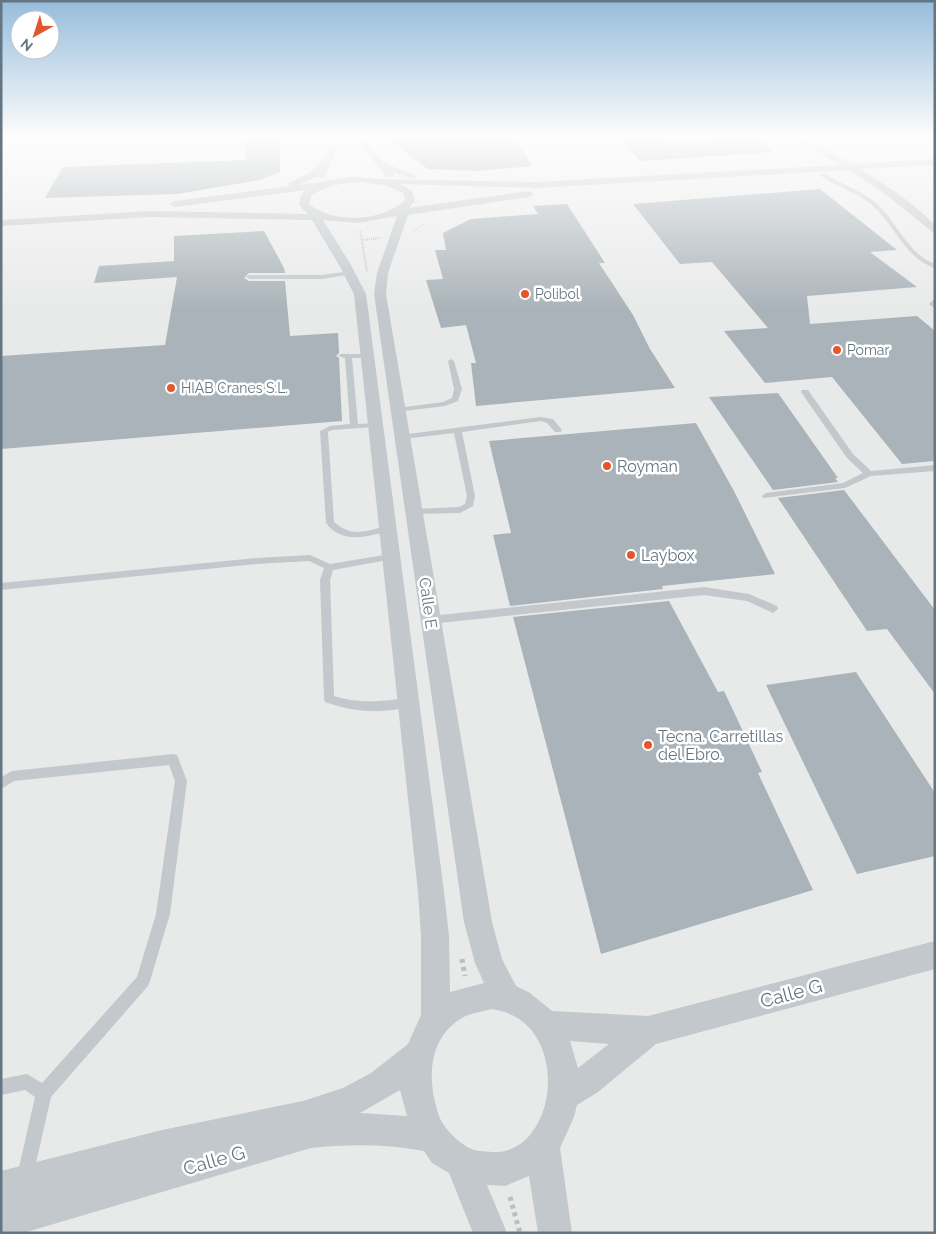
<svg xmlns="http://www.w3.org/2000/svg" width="936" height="1234" font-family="Raleway,sans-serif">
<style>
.built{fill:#e8e9e9}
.building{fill:#aab3b9}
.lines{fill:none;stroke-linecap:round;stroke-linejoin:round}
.path-far2{stroke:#bbbfc2;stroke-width:1;stroke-dasharray:1 1;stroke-linecap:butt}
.path-far1{stroke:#bbbfc2;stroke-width:2;stroke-dasharray:1 1;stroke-linecap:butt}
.path{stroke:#bbbfc2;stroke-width:5;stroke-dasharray:4 4;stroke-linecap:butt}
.service{fill:#c3c8cc;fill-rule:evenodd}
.minor{fill:#c3c8cc;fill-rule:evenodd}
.poi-dot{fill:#e4572e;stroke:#fff;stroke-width:2}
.labels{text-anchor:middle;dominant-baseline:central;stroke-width:5;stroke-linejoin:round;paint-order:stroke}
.far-poi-label{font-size:14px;fill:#657683;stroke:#fff;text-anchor:start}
.poi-label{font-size:16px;fill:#657683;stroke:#fff;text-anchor:start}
.street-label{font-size:16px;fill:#657683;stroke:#fff}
.near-street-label{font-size:19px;fill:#657683;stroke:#fff}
</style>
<rect width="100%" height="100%" fill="#fafaf8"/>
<path class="built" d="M1 137H935V1233H1Z"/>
<path class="building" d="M244 137H281L280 172 260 180 177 194 45 198 63 167 246 160Z
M384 137H515L532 166 478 171 428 169Z
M618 137H664V143L757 138 775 152 640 161Z
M820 189 897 250 870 252 917 287 807 296 810 324 917 316 935 331V461L902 464 832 377 765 383 724 331 768 328 712 262 680 264 633 204Z
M567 204 605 263H599L633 315 650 349 675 388 476 406 471 363H476L466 325 441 328 426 280 443 279 435 250H446L443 233 471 219 538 214 533 206Z
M264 231 284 268 285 273H249L244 278 249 281H285L290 336 338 333 339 353 336 356 339 358 342 421 1 449V356L165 345 177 277 94 283 99 266 174 261V236Z
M778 393 838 478H835L838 482 773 490 709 397Z
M696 423 734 491 775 574 662 586 663 589 510 606 493 535 511 533 489 441Z
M844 490 935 610V694L887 629 867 631 778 498Z
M669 601 718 692 724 691 762 772 758 773 813 890 601 954 513 617Z
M856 672 935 793V856L857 874 766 685Z"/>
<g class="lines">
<path class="path-far2" d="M413 232 424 223"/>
<path class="path-far1" d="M360 231 367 271
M363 240 380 238"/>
<path class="path" d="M462 959 465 976
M510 1197 520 1233"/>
<path class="service" d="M821 174H825C841 184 861 190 876 203 897 221 907 254 935 264V268C904 258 895 225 872 205 857 193 838 187 821 176Z
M351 271 353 272V274L322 279H249L246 277 249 275H322Z
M935 298V309L929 304Z
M341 354H367L370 356 367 358H352L358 424 375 423 379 425 375 427 332 430 328 432 334 522C352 538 366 531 387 526L391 529C388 533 382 533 377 534 357 539 339 540 326 523L320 431 330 426 350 424 345 358 338 356Z
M451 359 454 361 462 389 458 401 445 406 395 412 394 410 398 408 443 402 452 398 454 389 448 361Z
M802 390H808L853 454 871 471 935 465V471L871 476 845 488 763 498 762 496 766 493 843 483 863 473 847 458 801 392Z
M541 417 553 419 562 430 561 432H555L547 423 541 421 462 432 475 496 473 506 460 513 412 514 411 512 415 509 459 507 465 504 467 496 454 433 403 439H400V435Z
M390 554 393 555 395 557 393 559 333 570 330 580 334 696C359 704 384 702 409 697L413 699 415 702 413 705C385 715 352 712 325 702L324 699 320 580 324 568 309 561 257 564 1 590V583L257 558 310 555 330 564Z
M704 587 749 594 777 606 778 609 773 613 747 601 704 595 431 624 427 623 426 620 427 617 431 616Z
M173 754 177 755 187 781 170 914 150 981 148 986 51 1097 33 1176 31 1182 25 1184 19 1182 17 1176 35 1097 25 1090 1 1095V1079L27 1074 42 1083 137 977 156 914 175 781 169 765 14 781 1 789V777L12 771Z"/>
<path class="minor" d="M334 137H342L324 178 317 177 298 185 354 177 381 179 537 182 840 165 791 137H802L852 164 935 159V165L860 169C887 185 913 203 935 225V234L884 193 849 170 537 188 400 184 412 191 415 201 409 208 529 191 534 194 529 197 408 215 388 273 386 294 492 922 502 959 516 986 530 993 552 1011 648 1016 935 941V969L656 1044 598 1092 577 1105 574 1117 560 1148 572 1233H538L529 1176 505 1186 487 1185 507 1233H473L449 1173 432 1163 424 1151C386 1144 349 1144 311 1148L23 1233H1V1171L162 1130 303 1101 343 1088 371 1073 408 1044 421 1015V936L418 892 354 294 339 265 312 220 151 217 1 226V220L151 211 308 214 299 205 301 195 306 190 175 207 170 204 175 201 290 186 288 184 290 182C319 170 321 165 334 137ZM361 182 387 186 403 193 405 200C382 222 334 224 309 204L311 196C326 185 343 183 361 182ZM397 216 377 273 374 294 464 922 475 963 484 983 450 992 449 936 444 892 366 294 351 265 323 220 358 223ZM491 1009C574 1019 559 1155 493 1152 483 1151 476 1152 467 1147 455 1139 442 1127 438 1113 427 1080 428 1038 462 1018 470 1013 482 1012 491 1009ZM570 1041 609 1044 578 1068ZM400 1090 407 1116 360 1113Z
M353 137H362L384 163 418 176 413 179 392 172 395 175 393 177H387Z"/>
</g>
<linearGradient id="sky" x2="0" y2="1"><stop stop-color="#96bcdc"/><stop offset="0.44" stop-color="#fdfdfc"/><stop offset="1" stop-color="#fdfdfc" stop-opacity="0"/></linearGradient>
<rect width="936" height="310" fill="url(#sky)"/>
<g class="poi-dot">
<circle cx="525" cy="294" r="5"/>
<circle cx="837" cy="350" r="5"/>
<circle cx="171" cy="388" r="5"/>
<circle cx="607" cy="466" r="5"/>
<circle cx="631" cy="555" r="5"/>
<circle cx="648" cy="745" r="5"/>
</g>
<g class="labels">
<g class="far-poi-label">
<text x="535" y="294">Polibol</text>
<text x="847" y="350">Pomar</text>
<text x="181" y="388">HIAB Cranes S.L.</text>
</g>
<g class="poi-label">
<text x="617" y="466">Royman</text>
<text x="641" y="555">Laybox</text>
<text x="658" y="736">Tecna. Carretillas<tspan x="658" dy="18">del Ebro.</tspan></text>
</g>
<g class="street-label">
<text transform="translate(428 603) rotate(82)">Calle E</text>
</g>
<g class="near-street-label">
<text transform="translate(791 993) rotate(-15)">Calle G</text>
<text transform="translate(214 1160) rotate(-16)">Calle G</text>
</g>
</g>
<rect width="936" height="1234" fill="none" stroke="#657683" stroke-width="5"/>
<g transform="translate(35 35) rotate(219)"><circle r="24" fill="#ffffff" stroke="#c1c8cd"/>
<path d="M0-4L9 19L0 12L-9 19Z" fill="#e4572e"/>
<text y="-8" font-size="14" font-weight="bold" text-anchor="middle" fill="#657683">N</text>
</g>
</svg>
